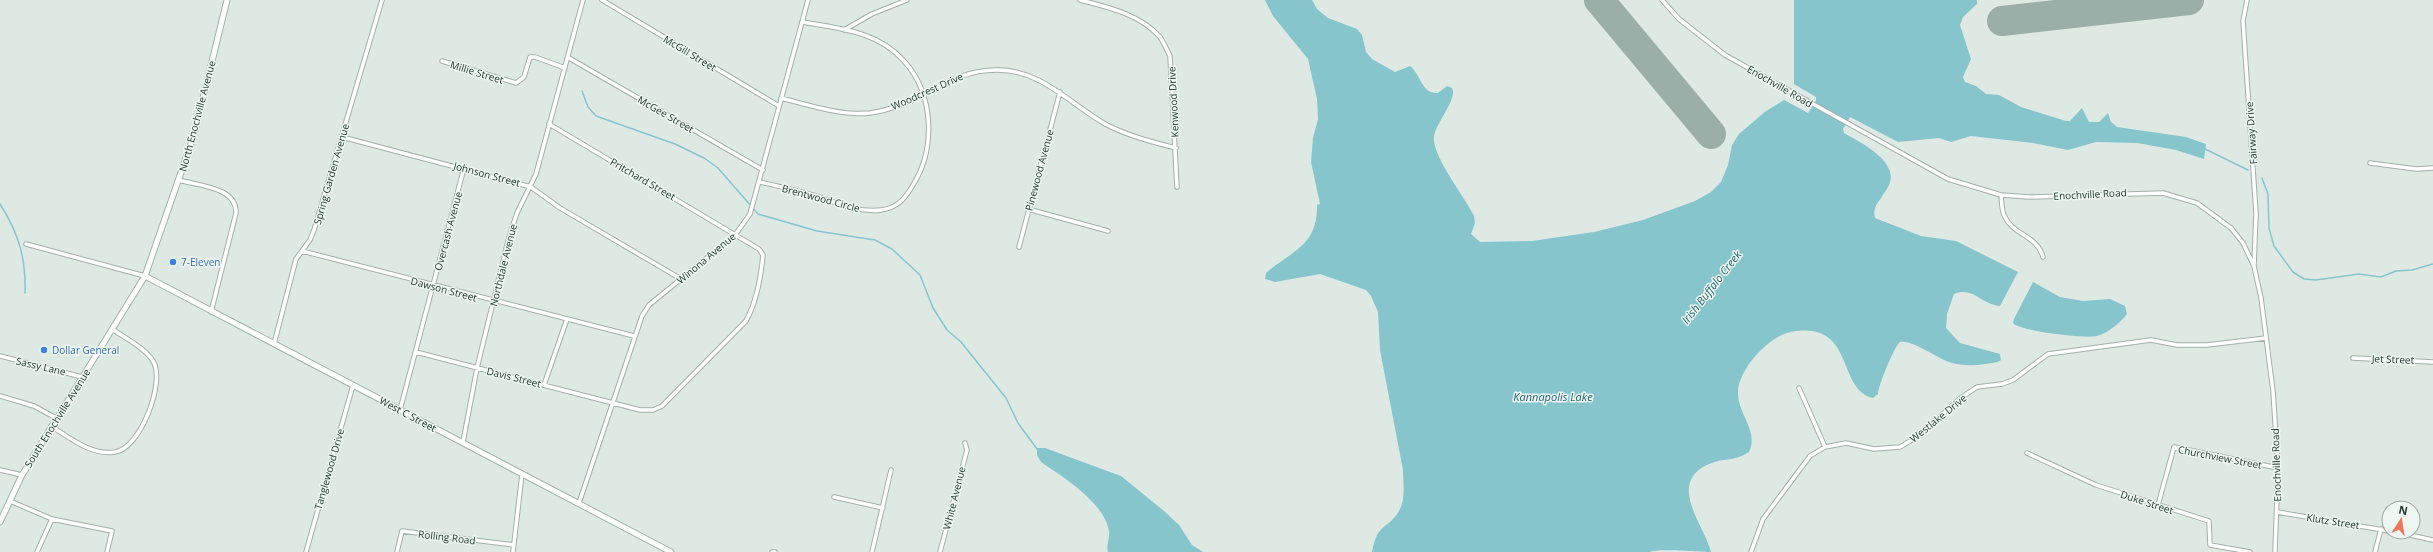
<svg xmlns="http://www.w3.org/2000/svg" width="2433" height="552" font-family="'Open Sans',sans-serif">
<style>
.water{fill:#87c5cd}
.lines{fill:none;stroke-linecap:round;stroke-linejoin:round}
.stream{stroke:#87c5cd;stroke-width:1.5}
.runway{stroke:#9caea8;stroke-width:30}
.street-casing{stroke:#a1b0ab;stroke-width:5.5}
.secondary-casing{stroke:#9eb4ab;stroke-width:7}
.street{stroke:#fff;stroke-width:3.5}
.secondary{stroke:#fff;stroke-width:5}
.shop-dot{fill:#3f7fe0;stroke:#eef6f2;stroke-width:1.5}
.labels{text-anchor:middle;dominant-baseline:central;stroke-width:3;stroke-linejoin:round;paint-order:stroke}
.street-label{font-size:10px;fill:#203831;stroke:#eef6f2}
.shop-label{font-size:10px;fill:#366cbe;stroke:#eef6f2;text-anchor:start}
.water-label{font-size:11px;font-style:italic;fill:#1d6671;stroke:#eef6f2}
</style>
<rect width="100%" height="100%" fill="#dee9e4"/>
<path class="water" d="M1265 0H1312L1317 9 1328 18 1357 29 1362 35 1366 52 1372 59 1395 72 1410 66C1421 74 1421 94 1438 93L1447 86 1452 88C1458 98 1436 123 1434 136 1431 155 1465 197 1474 216L1475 223 1471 234 1480 242 1532 241 1594 232 1643 220 1695 201 1711 192 1721 182 1728 165 1732 145 1739 134 1766 111 1784 100 1808 113 1816 101V97L1794 84V0H1977V4L1963 17 1960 25 1971 59 1963 77 1965 82 1976 86 1986 94 1999 95 2021 107 2066 121H2070L2082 108 2089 122H2099L2108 113 2111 122 2117 127 2186 137 2206 144 2204 159 2176 150 2137 143 2096 142 2068 150 2033 143 1971 136 1951 142 1939 138 1898 142 1850 117 1843 129 1844 133C1858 141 1897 160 1890 182 1889 187 1884 193 1881 198 1876 205 1873 209 1875 218L1921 236 1956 241 2018 272 2000 306C1982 305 1973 286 1954 294L1947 314 1946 328 1960 343 2000 354 2001 360 1998 362C1982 365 1968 367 1952 363 1938 359 1912 339 1900 342 1894 347 1878 386 1878 394L1873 398C1836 390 1856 320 1791 332 1769 336 1737 370 1738 394 1738 414 1759 431 1749 452 1737 461 1722 458 1709 464 1666 483 1704 524 1711 552 1700 552 1657 548 1650 552H1372C1378 521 1387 531 1399 511 1406 499 1403 482 1403 470L1380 350 1378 312 1371 296 1366 290 1320 274 1275 282 1265 279 1266 273C1291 251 1318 246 1317 205L1320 204 1311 162 1313 138 1318 119 1317 99 1308 59 1273 16Z
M2033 282 2060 297 2083 301 2110 299 2125 306 2127 314C2120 323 2108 333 2097 336 2087 339 2019 331 2013 323L2014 319Z
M1037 448H1045L1121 476 1164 511 1179 525 1192 545 1203 552H1108C1106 545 1110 538 1109 531 1104 502 1063 477 1041 462L1037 455Z"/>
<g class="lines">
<path class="stream" d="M582 91 588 107 596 116 675 144 704 158 718 168 758 214 817 231 875 240 892 249 920 275 933 308 947 330 961 342 1006 398 1018 423 1037 449
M2205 149 2248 170
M2262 178 2268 194 2269 228 2274 246 2293 272 2304 279 2316 280 2359 274 2381 277 2396 271 2412 270 2433 264
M0 204C19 234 26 258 25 293"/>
<path class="runway" d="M1599 0 1711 134
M2002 21 2189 0"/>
<g class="street-casing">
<path id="street" d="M602 0 779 106
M1080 0C1107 7 1140 14 1160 37 1164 43 1167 50 1170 56L1177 187
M1662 0 1679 19 1725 55 1948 179 2001 195 2029 197 2163 193 2197 203 2231 228 2243 243 2254 266 2261 298 2273 391 2278 468 2275 552
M2247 0 2243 21 2256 213 2254 266
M844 30 872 14 907 0
M569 58 763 170
M442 61 516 83 524 77 530 57H535L565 68
M781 98C809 105 841 116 870 113 917 107 948 69 998 70 1042 70 1071 105 1107 125 1129 136 1152 142 1176 148
M342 137 531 187 560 208 681 279
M2370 163 2416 169 2433 168
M179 180C199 186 237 187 236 213L211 312
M760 182C778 186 796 190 813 195 835 202 857 213 881 210 897 208 905 199 913 185 936 148 934 94 904 61 878 31 838 28 802 22
M2001 195C2002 202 2001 210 2005 217 2013 235 2037 235 2043 257
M1028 209 1108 231
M26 244 145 276
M1019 247 1060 92
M302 251 634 336
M274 344 296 259 310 240 314 230 382 0
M416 352 640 410H653L662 406 746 321C756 303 761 276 763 255L759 249 549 124
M0 356 82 377
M2353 358 2433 362
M544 385 567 319
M1799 388 1825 447
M0 396 34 406 56 418
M400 410 464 168
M51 426C70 438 92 456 115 452 140 449 166 382 153 361 145 348 125 338 112 329
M463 442 477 368 509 237 517 213 536 174 583 0
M2027 453 2096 485 2209 521 2210 545 2250 552
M0 470 22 475
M834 497 883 508
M10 501 52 519 112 531 107 552
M579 503 642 316 649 305 735 235 750 214 808 0
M2158 505 2174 447 2278 468
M2277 512 2389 531
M2396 532 2433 540
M37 552 52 519
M306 552 353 385
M397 552 402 531 514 545
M513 552 522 474
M772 552H775
M872 552 891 470
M940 552 967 450 965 443
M1751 552 1763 519 1810 456 1825 447 1846 443 1874 449 1900 447 1920 435 1958 400 1977 387 2002 384 2013 380 2048 354 2151 340 2177 345H2207L2266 338
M2375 552 2381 529"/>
</g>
<g class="secondary-casing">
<path id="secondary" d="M145 276 671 552
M0 522 22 475 145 276 194 135 227 0"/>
</g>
<use href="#street" class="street"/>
<use href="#secondary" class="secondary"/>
</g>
<g class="shop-dot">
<circle cx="173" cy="262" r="4"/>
<circle cx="44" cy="350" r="4"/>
</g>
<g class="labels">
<g class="street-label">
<text transform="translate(690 53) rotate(31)">McGill Street</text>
<text transform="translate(477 72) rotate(17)">Millie Street</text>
<text transform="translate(1780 86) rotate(30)">Enochville Road</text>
<text transform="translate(927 91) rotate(-24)">Woodcrest Drive</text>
<text transform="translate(1173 102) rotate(-93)">Kenwood Drive</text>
<text transform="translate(666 114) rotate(30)">McGee Street</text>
<text transform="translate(197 116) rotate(-75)">North Enochville Avenue</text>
<text transform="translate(2251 133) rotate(-94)">Fairway Drive</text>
<text transform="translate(1039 170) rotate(-75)">Pinewood Avenue</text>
<text transform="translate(331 174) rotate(-74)">Spring Garden Avenue</text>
<text transform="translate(487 174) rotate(15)">Johnson Street</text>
<text transform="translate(643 179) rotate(30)">Pritchard Street</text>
<text transform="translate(2090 194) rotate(-3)">Enochville Road</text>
<text transform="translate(821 198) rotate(15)">Brentwood Circle</text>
<text transform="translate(448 231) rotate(-75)">Overcash Avenue</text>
<text transform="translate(706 258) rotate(-40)">Winona Avenue</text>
<text transform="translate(503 265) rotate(-76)">Northdale Avenue</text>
<text transform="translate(444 289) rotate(15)">Dawson Street</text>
<text transform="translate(2393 359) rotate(2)">Jet Street</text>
<text transform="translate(41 366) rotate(13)">Sassy Lane</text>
<text transform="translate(514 377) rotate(14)">Davis Street</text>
<text transform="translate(408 414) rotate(28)">West C Street</text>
<text transform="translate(57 418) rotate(-58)">South Enochville Avenue</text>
<text transform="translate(1938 418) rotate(-39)">Westlake Drive</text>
<text transform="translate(2220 457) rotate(11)">Churchview Street</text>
<text transform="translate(2276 465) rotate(-92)">Enochville Road</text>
<text transform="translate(329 469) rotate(-74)">Tanglewood Drive</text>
<text transform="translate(954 498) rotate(-76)">White Avenue</text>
<text transform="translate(2147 502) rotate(18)">Duke Street</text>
<text transform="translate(2333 521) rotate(9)">Klutz Street</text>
<text transform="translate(447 537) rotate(7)">Rolling Road</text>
</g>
<g class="shop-label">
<text x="181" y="262">7-Eleven</text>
<text x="52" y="350">Dollar General</text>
</g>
<g class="water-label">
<text transform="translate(1711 287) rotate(-52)">Irish Buffalo Creek</text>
<text x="1553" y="396">Kannapolis Lake</text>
</g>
</g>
<g transform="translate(2401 520) rotate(12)"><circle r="19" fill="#eef6f2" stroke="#9caaa5"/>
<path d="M0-3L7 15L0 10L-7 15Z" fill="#ed7758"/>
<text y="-6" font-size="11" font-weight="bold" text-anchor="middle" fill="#203831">N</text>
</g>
</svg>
